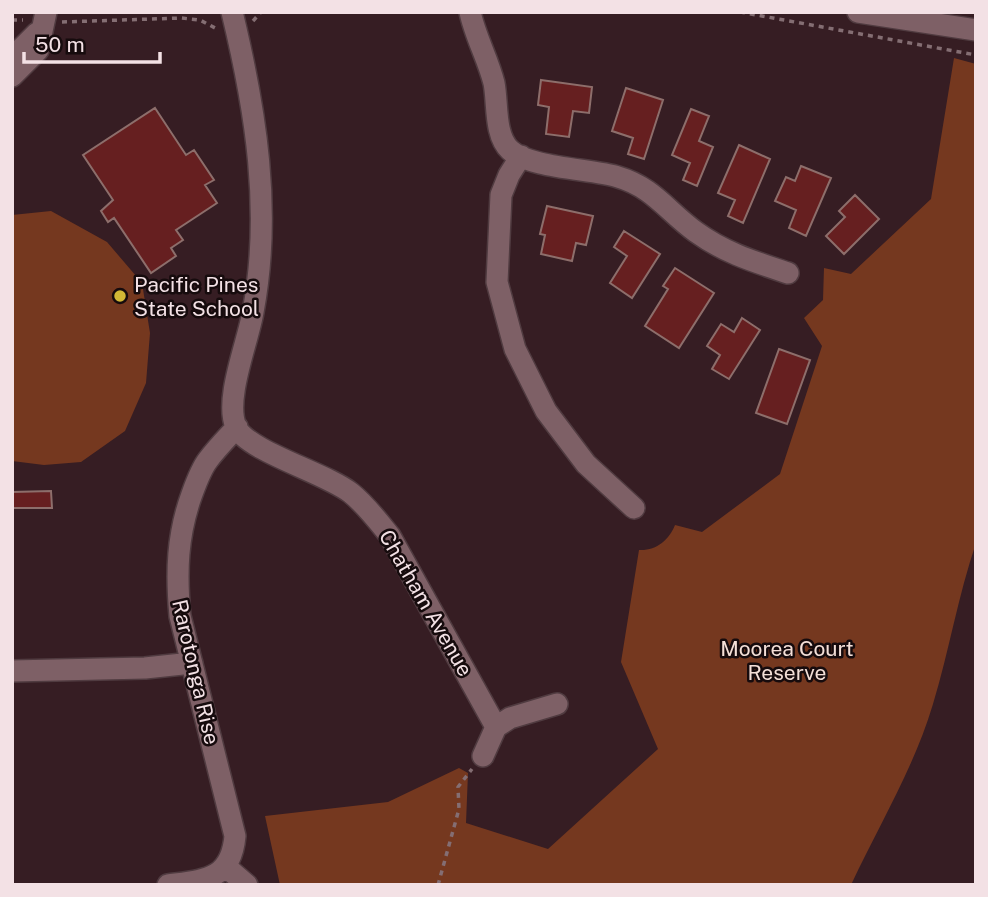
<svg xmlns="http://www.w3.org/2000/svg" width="988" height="897" font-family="'Public Sans',sans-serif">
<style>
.green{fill:#75381f}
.building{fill:#661f20;stroke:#8d6e6b;stroke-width:2}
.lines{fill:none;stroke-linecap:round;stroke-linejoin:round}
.minor-casing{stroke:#503b40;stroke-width:24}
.path{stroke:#846e73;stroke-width:3.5;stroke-dasharray:5 5;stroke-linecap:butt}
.minor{stroke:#7e6066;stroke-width:21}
.poi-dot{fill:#d2b735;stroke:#160b0d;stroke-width:2.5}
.labels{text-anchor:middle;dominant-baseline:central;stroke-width:5;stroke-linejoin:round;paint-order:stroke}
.poi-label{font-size:21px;fill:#f3e1e5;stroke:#160b0d;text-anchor:start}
.street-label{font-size:21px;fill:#f3e1e5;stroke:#160b0d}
.park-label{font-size:21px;fill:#f4dfd7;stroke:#160b0d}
</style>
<rect width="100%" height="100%" fill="#361d23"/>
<path class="green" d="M954 58 976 64V543C958 596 949 651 933 704 914 768 879 825 851 885H280L265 816 388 802 459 768 468 773 466 823 548 849 658 749 621 662 639 550C656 551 669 540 675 525L702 532 780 474 822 346 804 318 823 300 824 268 851 274 931 199Z
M51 211 107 242 142 283 150 333 146 383 125 431 81 462 44 465 12 461V215Z"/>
<path class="building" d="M541 80 592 87 589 113 573 111 569 137 546 134 549 107 538 105Z
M626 88 663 100 644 159 628 154 633 138 612 131Z
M155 108 186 155 194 150 214 180 205 185 217 203 176 230 183 240 171 248 176 256 151 273 114 218 108 222 101 211 113 200 83 155Z
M691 109 709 116 699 141 713 147 697 186 683 180 690 163 672 155Z
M739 145 770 159 743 223 728 216 735 200 718 193Z
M801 166 831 178 806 236 789 228 796 210 775 201 786 177 795 181Z
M855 195 879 219 844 254 826 236 845 217 839 211Z
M547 206 593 216 586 245 576 243 572 261 541 254 545 235 540 234Z
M624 231 660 254 632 298 610 283 627 256 614 247Z
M675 268 714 293 679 348 645 326 668 289 663 286Z
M742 318 760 330 729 379 712 369 720 355 707 346 721 324 734 332Z
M779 349 810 360 787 424 756 413Z
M51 491 52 508H12V492Z"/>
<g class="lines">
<g class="minor-casing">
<path id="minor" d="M232 12C256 111 272 211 253 312 248 342 224 399 236 427 247 451 326 473 351 493 366 505 378 521 390 536L496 727
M470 12C475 36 488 59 494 83 498 103 494 135 510 150 529 168 592 169 618 177 653 187 668 212 696 232 725 253 755 262 788 273
M858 12 976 30
M12 52H18L37 33
M12 76 38 50 46 12
M521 156 509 175 501 195 497 282 515 349 546 411 586 464 634 508
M12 671 145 668 192 663
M483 756 496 727 510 718 557 704
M225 866 247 885
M168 885C205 880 231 880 235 836L180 616C176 573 177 535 192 494 196 483 201 469 208 460 217 448 227 438 237 427"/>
</g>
<path class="path" d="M740 12 976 55
M12 20H23
M253 21 261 12
M62 22 181 18 200 20 217 29
M438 885 459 809 458 787 472 769"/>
<use href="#minor" class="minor"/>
</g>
<circle class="poi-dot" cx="120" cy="296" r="7"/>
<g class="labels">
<g class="poi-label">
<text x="134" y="284">Pacific Pines<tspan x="134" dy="24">State School</tspan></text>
</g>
<g class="street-label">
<text transform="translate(426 603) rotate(60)">Chatham Avenue</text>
<text transform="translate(196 672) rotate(77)">Rarotonga Rise</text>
</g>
<g class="park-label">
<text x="787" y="648">Moorea Court<tspan x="787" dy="24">Reserve</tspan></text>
</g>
</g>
<rect width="988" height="897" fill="none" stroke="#f3e1e5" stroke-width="28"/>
<path d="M24 52v10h136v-10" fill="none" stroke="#f3e1e5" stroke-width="3.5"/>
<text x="35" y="52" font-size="21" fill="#f3e1e5" stroke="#160b0d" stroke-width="5" paint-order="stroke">50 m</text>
</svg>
